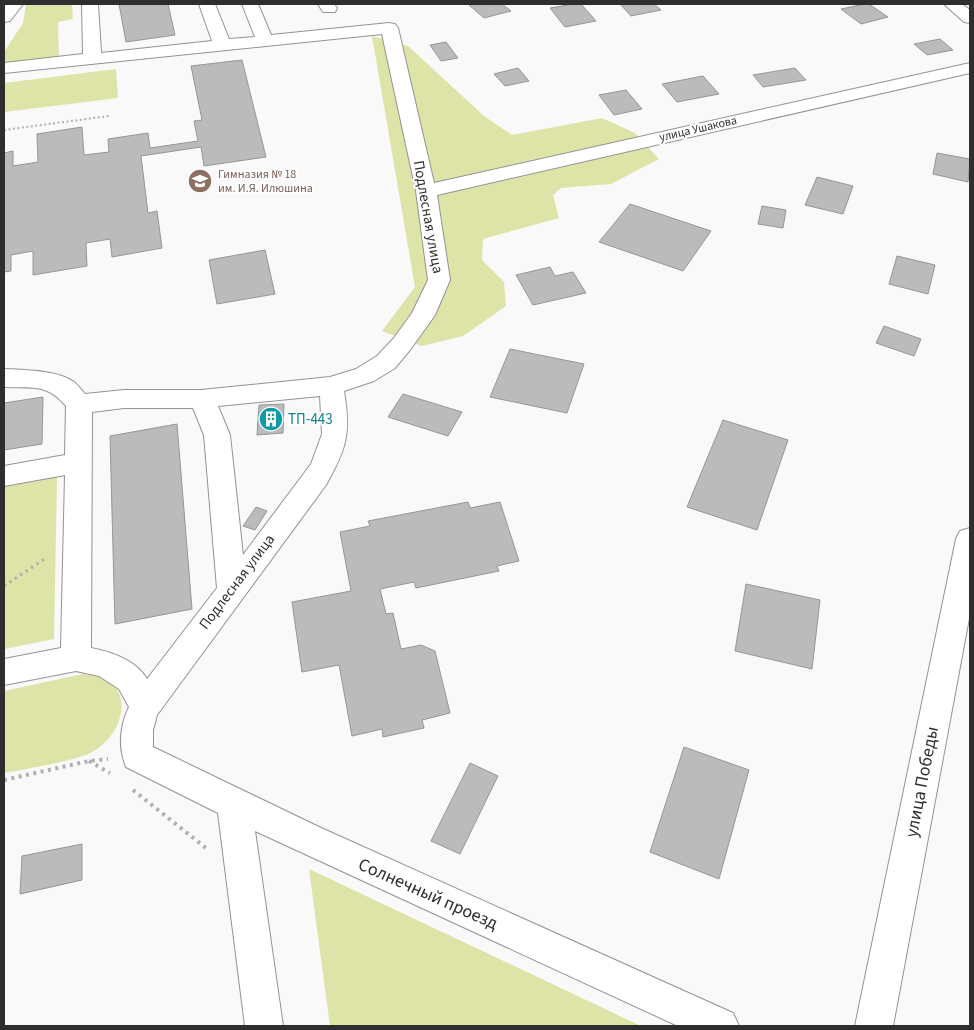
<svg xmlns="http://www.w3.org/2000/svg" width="974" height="1030" font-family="'Source Sans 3',sans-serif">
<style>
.green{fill:#dee4a8}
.building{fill:#bcbbbb;stroke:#979696}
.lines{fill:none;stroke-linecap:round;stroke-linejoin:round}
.minor-casing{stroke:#939394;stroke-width:2}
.path-far2{stroke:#b0b0b1;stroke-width:2;stroke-dasharray:2 2.5;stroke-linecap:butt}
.path-far1{stroke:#b0b0b1;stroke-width:3;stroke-dasharray:2.5 4;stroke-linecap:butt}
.path{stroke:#b0b0b1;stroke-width:4;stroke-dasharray:3 4.5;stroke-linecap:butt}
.minor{fill:#fff;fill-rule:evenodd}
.labels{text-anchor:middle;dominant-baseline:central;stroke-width:4;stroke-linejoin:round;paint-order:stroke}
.far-street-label{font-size:12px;fill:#2e2e2e;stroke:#fff}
.far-education-label{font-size:12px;fill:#785e54;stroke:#fff;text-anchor:start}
.street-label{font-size:15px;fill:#2e2e2e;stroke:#fff}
.culture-label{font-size:15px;fill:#0d838f;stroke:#fff;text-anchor:start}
.near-street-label{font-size:18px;fill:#2e2e2e;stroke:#fff}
</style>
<rect width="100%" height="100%" fill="#f9f9fa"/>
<path class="green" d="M26 4H72L73 19 58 22 59 59 4 65V52L23 23Z
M372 36 408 46 484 116 512 135 602 118 635 133 659 159 611 184 561 188 553 195 559 218 483 239 482 260 504 282 506 306 463 336 422 346 382 331 415 287Z
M116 69 118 98 4 112V83Z
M57 477 54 639 4 649V486Z
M83 674C98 676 115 679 120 696 127 721 107 748 83 756 58 764 30 768 4 773V691Z
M309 869 641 1026H330Z"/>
<path class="building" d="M119 4H168L175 35 126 42Z
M468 4H502L511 11 484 18Z
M574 4H581L596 21 565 27 550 8Z
M620 4H654L661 10 631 16Z
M865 4H869L888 17 861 24 841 9Z
M940 39 953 50 927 55 914 44Z
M446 42 458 58 441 61 430 45Z
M242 60 266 157 204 166 201 147 141 156 148 213 157 211 162 248 112 257 110 239 86 243 87 266 33 275V251L11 255V271L4 272V153L13 151V166L38 162 37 134 82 127 84 155 109 152 108 139 148 133 150 148 198 141 194 121 202 120 191 66Z
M518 68 529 81 505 86 494 74Z
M795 68 806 80 763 87 753 75Z
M703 76 719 94 677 102 662 84Z
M626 90 642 109 614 115 599 95Z
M937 153 970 159 968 182 933 174Z
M817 177 853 186 843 214 805 205Z
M630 204 711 231 683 271 599 242Z
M762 206 786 210 783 228 758 224Z
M265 250 275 294 217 304 209 260Z
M897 256 935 265 928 294 889 284Z
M550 267 555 276 573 272 586 293 533 305 516 275Z
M884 326 921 339 914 356 876 343Z
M510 349 584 364 567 413 490 397Z
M403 394 462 412 448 436 388 417Z
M43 397 42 444 4 450V403Z
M284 404 283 433 257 435 259 405Z
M723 420 788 440 757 530 687 507Z
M177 424 192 609 115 624 110 436Z
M468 502 470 508 500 502 519 561 497 566 499 571 416 588 414 582 380 589 386 614 393 613 401 649 421 645 435 651 450 713 422 720 424 728 383 737 382 729 352 736 339 665 302 672 292 602 351 591 340 532 370 526 368 521Z
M256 507 267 511 255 530 243 526Z
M746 584 820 600 812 669 735 651Z
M684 747 749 770 719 879 650 852Z
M470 763 498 776 460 854 431 841Z
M82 844V880L20 894 22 856Z"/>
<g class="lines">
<g class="minor-casing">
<path id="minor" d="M6 4H23L10 21 4 22V7Z
M82 4H98L101 53 212 41 199 4H215L229 39 255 37 242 4H258L271 35 389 23 395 24 398 28 434 183 970 63V73L437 195 450 280 435 315 410 350 395 368 374 381 344 391C351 433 347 448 326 485L157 715 153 730V747L319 827 733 1013 739 1026H678L255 831 283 1026H245L218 813 126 767C118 747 120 726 129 707L119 689 99 676 76 671 4 685V659L61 648 65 475 4 486V466L65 455 66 406C47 383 31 388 4 387V369C23 370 58 370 74 382 78 385 82 391 85 394L124 390H201L330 377 356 369 377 356 394 338 412 313 428 280 416 191 382 34 4 73V63L83 54ZM320 396 322 434 311 464 243 555 230 435 218 406ZM124 408H193L204 435 217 588 147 679C136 660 112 652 91 648L92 412Z
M318 4H334L337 8 335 12H323Z
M944 4H962L970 10V23L964 22Z
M970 528V613L893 1026H855L956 539 960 531Z"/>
</g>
<path class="path-far2" d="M4 130 109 116"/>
<path class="path-far1" d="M4 586 46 558"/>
<path class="path" d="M89 761 110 773
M4 780 89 761 108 759
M133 790 206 848"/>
<use href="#minor" class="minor"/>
</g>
<defs>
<g id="school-disc" transform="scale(1.25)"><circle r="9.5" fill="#8d6e63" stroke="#fff"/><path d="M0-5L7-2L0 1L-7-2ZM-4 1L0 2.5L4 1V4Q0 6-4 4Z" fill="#fff"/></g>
<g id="building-disc" transform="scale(1.25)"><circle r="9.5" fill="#0f9aa8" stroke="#fff"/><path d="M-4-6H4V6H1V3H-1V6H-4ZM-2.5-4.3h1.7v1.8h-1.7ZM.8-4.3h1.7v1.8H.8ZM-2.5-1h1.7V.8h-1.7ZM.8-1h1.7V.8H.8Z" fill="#fff"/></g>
</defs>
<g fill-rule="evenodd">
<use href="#school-disc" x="200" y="181"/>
<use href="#building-disc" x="271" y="419"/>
</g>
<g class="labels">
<g class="far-street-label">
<text transform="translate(698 129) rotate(-13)">улица Ушакова</text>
</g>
<g class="far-education-label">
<text x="218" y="174">Гимназия № 18<tspan x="218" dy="14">им. И.Я. Илюшина</tspan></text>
</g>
<g class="street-label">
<text transform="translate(428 217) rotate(80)">Подлесная улица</text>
<text transform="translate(237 582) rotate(-53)">Подлесная улица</text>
</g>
<g class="culture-label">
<text x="288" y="419">ТП-443</text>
</g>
<g class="near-street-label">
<text transform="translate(922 782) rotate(-79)">улица Победы</text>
<text transform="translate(428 894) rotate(24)">Солнечный проезд</text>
</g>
</g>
<rect width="974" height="1030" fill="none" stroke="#2e2e2e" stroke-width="10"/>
</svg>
